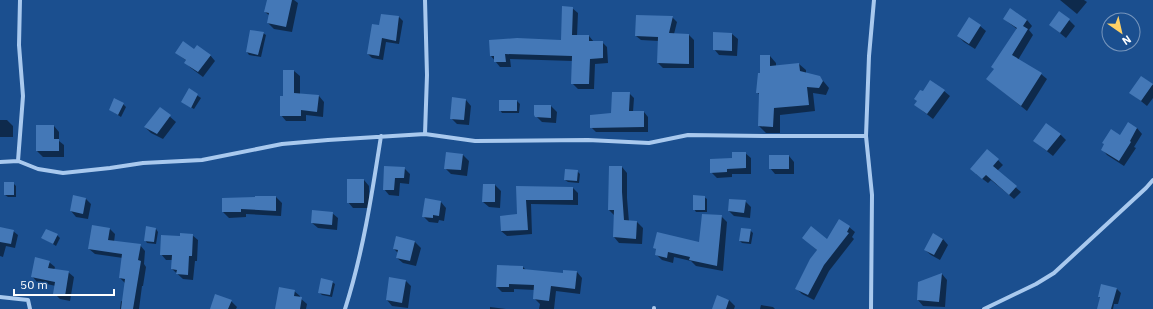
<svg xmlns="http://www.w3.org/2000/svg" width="1153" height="309" font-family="'IBM Plex Sans',sans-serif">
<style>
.shadow{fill:#0007}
.building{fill:#4478b7}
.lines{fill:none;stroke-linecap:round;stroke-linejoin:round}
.street{stroke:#a9c9ee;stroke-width:4}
</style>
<rect width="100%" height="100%" fill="#1b4f8f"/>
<path class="shadow" d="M274 0H294L298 3 292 32 274 29 268 23 270 16 265 12Z
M1060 0H1084L1087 2 1077 14Z
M572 8 578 13 577 36H589L594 42H602L607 47 608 63 595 64 594 89H578L572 83 573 61 510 59 511 67H500L491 56 562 41Z
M399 17 403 21 399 44 386 42 383 60 372 58 368 54 380 26Z
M672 17 677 22 674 34 689 35 694 40V68H663L658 63 659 41 641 40 636 36Z
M1004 19 1027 20 1032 26 1029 30 1033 35 1018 60 1041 74 1047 79 1027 111 987 79 995 69 1017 29Z
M1069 20 1075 26 1066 38 1050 25Z
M980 26 986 31 975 49 964 42 958 36Z
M263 33 266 35 261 57 249 55 247 52Z
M732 34 738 39 737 56 719 55 714 49Z
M195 51 210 55 215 61 203 77 191 68 186 63 187 61 176 53Z
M770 56 776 63V66L799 64 806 70V74L820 77 829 88 826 95 813 93 815 111 780 115V133H766L759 126 760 95 757 92 761 74Z
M294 71 300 76V94L319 96 324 102 323 117 306 115V121H286L281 115Z
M1141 77 1153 85V98L1147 106 1131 93Z
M189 90 201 98 194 109 185 104Z
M944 91 950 96 933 119 915 105 923 92Z
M629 93 634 98 633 112H644L648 117V132H596L591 127 612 114Z
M466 100 471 106 469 125 457 124 451 118Z
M517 101 520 104 519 113H502L500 110Z
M123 104 126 107 121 117 110 110Z
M535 106H551L557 112 556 123 542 122 535 115Z
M160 108 176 122 163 139 151 133 145 127Z
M0 120H7L13 126V137H0Z
M54 126 59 132V141L64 145V157H43L37 151Z
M1137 128 1142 134 1134 147 1136 148 1124 166 1107 155 1102 149 1121 137Z
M1060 134 1066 140 1053 156 1034 141Z
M745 153 751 158V174H732V177L717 178 711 172Z
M447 154 463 155 469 161 467 176 451 174 445 168Z
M789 156 794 162V174H775L770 168Z
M998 160 1003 165 997 171 1021 192 1014 199 991 180 988 183 976 174Z
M622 167 627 173V198L629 222H637L643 228 642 244 619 243 614 237 615 216 609 210Z
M404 168 410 174 409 184 400 183 399 196 389 195 384 189Z
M577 171 580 174 579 183 568 182 565 180Z
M364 180 369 186V208H353L348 202Z
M13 183 16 186V197H8L5 195Z
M495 185 501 191 500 208 489 207 483 202Z
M517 187 573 188 578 193V205L531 204 532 234 507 236 501 231 518 215Z
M276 197 282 203 281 216 246 214V217L229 218 223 212Z
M704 197 707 199V212H696L694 209Z
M86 199 91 204 88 219 76 217 71 211Z
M745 201 751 207 750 218 734 216 729 211Z
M441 202 446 208 444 221 439 220 438 223 429 222 423 216Z
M332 213 338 218 337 230 318 228 312 223Z
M721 216 727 222 723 271 696 266 691 261 674 257 673 263 662 260 656 254 657 251 655 248 700 243Z
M849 227 855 232 852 237 854 239 829 271 814 300 802 294 796 288 818 251 809 243 827 241Z
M0 228 13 231 18 235 15 248 6 246 3 257 0 256Z
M110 229 115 234 114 242 140 245 145 251 144 264 146 267 143 286H142L139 309H120L121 301 123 302 126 284 120 278 123 258 95 254 89 249Z
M156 229 158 232 156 244 147 243 145 240Z
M750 230 753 233 751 244 742 243 740 241Z
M934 234 943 239 948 245 940 260 931 255 925 250Z
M57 235 60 238 56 246 42 237Z
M192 235 198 240 197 261H195L193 280 183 279 172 269 173 260H166L161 254 181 237Z
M397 238 415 242 421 248 416 266 403 263 397 258 398 253 394 249Z
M49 262 55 267 54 270 68 272 74 277 70 301 60 299 55 294 56 286 37 282 32 276Z
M523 267 526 270 564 274V271L577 272 582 278 580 294 556 291 554 309H539L540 304 534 298 535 290 514 289V292H502L497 287Z
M942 274 947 280 945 307 923 306 918 300Z
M406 281 411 286 408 308 392 306 387 300Z
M332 282 335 284 332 297 322 295 319 292Z
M1116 288 1121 293 1118 304H1114L1113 309H1098L1100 298 1099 296Z
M294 291 300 296V298L307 304 306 309H276Z
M717 297 729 300 735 306 734 309H713Z
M231 301 237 307 236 309H211Z
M761 305 773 307 775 309H760Z
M490 307 506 309H490Z"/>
<path class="building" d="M267 0H292L286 27 267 23 269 13 264 12Z
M562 6 573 7 572 35H589V41H603V58L590 59 589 84H571L572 56 505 54 506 62H494V56H490L489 40 517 38 561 40Z
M1010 8 1027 20 1023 26 1028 29 1012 55 1042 73 1021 106 986 79 994 69 991 67 1017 28 1003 19Z
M1059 11 1070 19 1060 33 1049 25Z
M381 14 399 16 396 41 382 38 379 56 367 54 372 24 379 25Z
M636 15 673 16 669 33 689 34V64L657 63 658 37 635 36Z
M969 17 981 25 969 44 957 36Z
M250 30 264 32 258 55 246 52Z
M713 32 732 33V51L713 50Z
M183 41 194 49 197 45 211 55 198 72 184 63 186 60 175 53Z
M760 55H770V66L799 63 800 71 820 76 823 81 819 88 807 87 809 105 774 108 773 127 758 126 759 93H756L758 73H760Z
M283 70H294V93L319 95 317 112 301 110V116H280V96H283Z
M1141 76 1153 84 1141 101 1129 93Z
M930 80 945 90 927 114 914 105 917 101 914 99 920 90 923 91Z
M189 88 198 94 191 108 181 102Z
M612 92H630L629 111H644V127L590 128V115L611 113Z
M452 97 466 99 464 120 450 119Z
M114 98 124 103 118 115 109 110Z
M499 100H517V111H499Z
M534 105H551V118L535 117 534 115Z
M160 107 171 115 157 134 144 127Z
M1128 122 1137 128 1130 141 1131 142 1119 161 1101 150 1104 144 1102 143 1111 129 1120 135Z
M1046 123 1061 134 1047 151 1033 141Z
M36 125H54V139H59V151H36Z
M987 149 999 159 993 166 1017 186 1009 195 986 175 982 179 970 169Z
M446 152 463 154 461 170 444 169Z
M732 152H746V168L727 169V172L710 173V159L732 158Z
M769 155H789V169H769Z
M384 166 405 167 404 178H395L394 190H383Z
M609 166H622V192L624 220 637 221 636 239 613 237 614 210H608Z
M565 169 578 170 577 181 564 180Z
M347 179H364V203H347Z
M4 182H14V195H4Z
M483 184H495V202H482Z
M516 186 573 187V200H526L528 230 501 231 500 216 517 214Z
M73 195 86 198 83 214 70 211Z
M693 195 705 196V210H693Z
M255 196H276V211L241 209V212H222V198L255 197Z
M425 198 441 201 439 216 433 215V218L422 217Z
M729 199 746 200 744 213 728 211Z
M312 210 333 212 332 225 311 223Z
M702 214 722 215 717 266 689 260 690 257 668 252 667 258 655 255 656 249 653 248 657 232 699 242Z
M839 219 850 226 847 232 849 233 824 265 808 295 795 289 810 259 817 250 802 238 811 226 827 239Z
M92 225 110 228 108 240 141 244 138 260 141 261 133 309H121L125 279 119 278 122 254 88 249Z
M146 226 156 228 154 242 144 241Z
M0 227 14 230 11 244 0 242Z
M741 228 751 229 749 242 739 241Z
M46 229 58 234 53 244 41 238Z
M180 233 193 234 192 256H189L188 275 176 274 177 270 171 269 172 255H160L161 235 180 236Z
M933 233 943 239 934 255 924 250Z
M396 236 415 241 410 261 396 258 398 250 393 249Z
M35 257 50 261 48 268 69 271 65 296 53 294 55 282 31 277Z
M497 265 523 266V269L563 273V270L577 271 575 289 551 286 549 301 533 299 534 285 509 284V287H496Z
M942 273 939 302 917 300 918 282Z
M389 277 406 280 402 303 386 300Z
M321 278 333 281 330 295 318 293Z
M1101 284 1117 288 1111 309H1097L1100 297H1098Z
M279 287 295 290 294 296 302 297 300 309H275Z
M215 294 232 300 228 309H210Z
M717 295 729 300 726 309H712Z"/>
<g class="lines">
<path class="street" d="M425 134 427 75 425 0
M18 161 23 96 19 45 20 0
M0 162 18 161 38 169 63 173 110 168 143 163 202 160 282 144 328 140 425 134 475 141 588 140 649 143 688 135 769 136H866
M0 297 28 300 30 309
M345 309C363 253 372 194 381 136
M654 309V308
M871 309 872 195 866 136 869 56 874 0
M984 309 1036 284 1054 273 1146 188 1153 180"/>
</g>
<g transform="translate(1121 32) rotate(146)"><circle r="19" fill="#1b4f8f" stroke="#7695bc"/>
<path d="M0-3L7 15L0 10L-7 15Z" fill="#ffd166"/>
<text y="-6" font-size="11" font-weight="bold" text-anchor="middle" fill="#ffffff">N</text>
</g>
<path d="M14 289v6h100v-6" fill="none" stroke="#ffffff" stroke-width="2"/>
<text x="20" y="289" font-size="12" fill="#ffffff" stroke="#1b4f8f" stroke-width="3" paint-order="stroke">50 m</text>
</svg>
